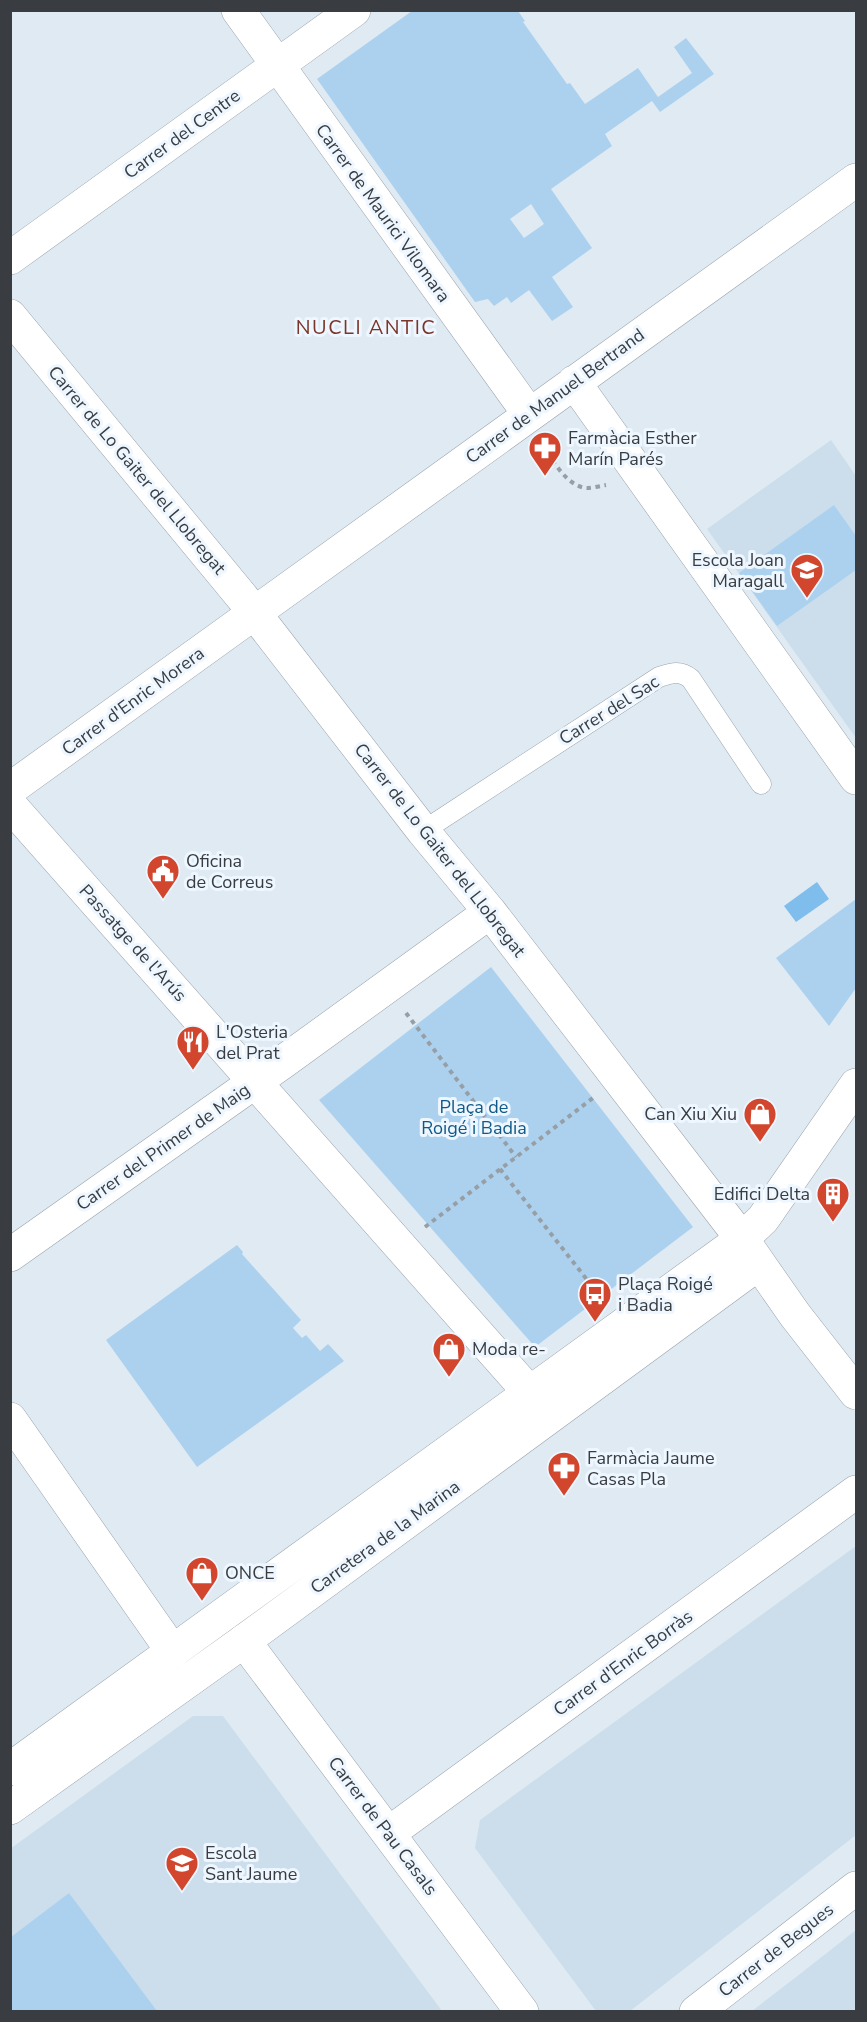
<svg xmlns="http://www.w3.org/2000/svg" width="867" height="2022" font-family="'Nunito Sans',sans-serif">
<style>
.built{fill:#ccdeec}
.green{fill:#acd1ef;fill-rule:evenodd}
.water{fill:#7fbded}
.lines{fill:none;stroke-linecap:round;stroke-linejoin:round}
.service-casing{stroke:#9aa5ad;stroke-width:21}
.minor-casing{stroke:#9aa5ad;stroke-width:34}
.tertiary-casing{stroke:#9aa5ad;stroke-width:34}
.path{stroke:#979fa6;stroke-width:4;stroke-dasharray:4.5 4.5;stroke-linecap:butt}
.service{stroke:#fff;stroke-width:20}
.minor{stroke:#fff;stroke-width:33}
.tertiary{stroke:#fff;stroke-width:33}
.labels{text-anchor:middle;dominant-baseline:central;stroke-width:6;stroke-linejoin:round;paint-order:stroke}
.street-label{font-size:18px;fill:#393d41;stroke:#eef7ff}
.poi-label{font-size:18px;fill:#393d41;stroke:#eef7ff;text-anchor:start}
.park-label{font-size:18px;fill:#105986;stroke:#eef7ff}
.neighbourhood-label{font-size:20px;letter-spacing:1.5px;fill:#7b3529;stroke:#eef7ff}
</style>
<rect width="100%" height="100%" fill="#dfeaf3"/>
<path class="built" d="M831 440 856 476V738L707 529Z
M856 1546V1835L630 2011H596L475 1848 480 1820Z
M193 1716H223L442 2011H11L10 1849Z
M856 1930V2011H752L800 1974Z"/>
<path class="green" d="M412 11H518L525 21 523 22 567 84 570 83 585 104 638 68 658 97 692 73 674 47 686 38 714 74 660 112 652 101 605 134 612 146 551 189 592 248 552 277 573 307 552 321 529 290 511 303 507 297 494 306 488 299 475 302 317 79ZM531 204 544 224 524 238 510 219Z
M834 505 856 536V570L777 626 739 573Z
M856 899V988L829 1026 776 958Z
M491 967 693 1227 535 1347 319 1100Z
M237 1245 243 1252 242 1254 301 1320 293 1328 302 1338 306 1335 320 1351 328 1344 344 1361 197 1467 106 1340Z
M69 1893 157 2011H11V1937Z"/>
<path class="water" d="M817 882 829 899 796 922 784 906Z"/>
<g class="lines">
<g class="service-casing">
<path id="service" d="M423 831 659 677C672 673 680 670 691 679L761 784"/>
</g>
<g class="minor-casing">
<path id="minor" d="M238 10 529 414
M10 258 354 10
M10 316 242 597 423 831 490 912 742 1239 795 1315 856 1393
M574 382 856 778
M10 789 856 180
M10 805 529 1392 533 1405 531 1421
M742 1239 763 1219 856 1085
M10 1255 283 1062 490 912
M10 1419 173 1652
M244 1641 522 2012
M389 1833 856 1492
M696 2012 856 1888"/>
</g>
<g class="tertiary-casing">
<path id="tertiary" d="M10 1769 742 1239
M10 1808 244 1641 758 1264"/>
</g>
<path class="path" d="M542 446C553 460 567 487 587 488 593 488 600 486 606 485
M406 1013 516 1157
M500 1169 603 1300
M425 1227 593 1098"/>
<use href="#service" class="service"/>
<use href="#minor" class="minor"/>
<use href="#tertiary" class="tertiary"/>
</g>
<defs>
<g id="pharmacy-pin" transform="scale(1.725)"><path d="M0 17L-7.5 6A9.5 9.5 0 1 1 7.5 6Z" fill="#d2462e" stroke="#eef7ff"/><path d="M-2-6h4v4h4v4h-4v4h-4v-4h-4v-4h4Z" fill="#fff"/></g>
<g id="school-pin" transform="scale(1.725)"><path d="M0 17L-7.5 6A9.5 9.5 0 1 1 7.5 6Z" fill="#d2462e" stroke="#eef7ff"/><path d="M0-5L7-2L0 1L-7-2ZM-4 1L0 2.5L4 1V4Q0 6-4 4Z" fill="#fff"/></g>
<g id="civic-pin" transform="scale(1.725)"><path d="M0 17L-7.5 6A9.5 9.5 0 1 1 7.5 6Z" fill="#d2462e" stroke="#eef7ff"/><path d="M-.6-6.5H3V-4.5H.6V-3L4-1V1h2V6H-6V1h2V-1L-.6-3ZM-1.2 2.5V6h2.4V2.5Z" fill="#fff"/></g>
<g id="restaurant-pin" transform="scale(1.725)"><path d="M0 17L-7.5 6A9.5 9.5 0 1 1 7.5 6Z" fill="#d2462e" stroke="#eef7ff"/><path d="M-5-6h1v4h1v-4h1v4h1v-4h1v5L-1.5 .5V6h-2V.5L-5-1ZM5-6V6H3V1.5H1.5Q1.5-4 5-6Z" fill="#fff"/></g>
<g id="shop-pin" transform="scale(1.725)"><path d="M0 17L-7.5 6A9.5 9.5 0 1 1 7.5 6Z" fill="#d2462e" stroke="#eef7ff"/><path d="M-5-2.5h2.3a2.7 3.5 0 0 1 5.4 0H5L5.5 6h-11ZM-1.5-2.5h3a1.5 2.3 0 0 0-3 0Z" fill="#fff"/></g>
<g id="building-pin" transform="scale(1.725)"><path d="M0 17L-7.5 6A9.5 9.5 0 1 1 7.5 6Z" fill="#d2462e" stroke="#eef7ff"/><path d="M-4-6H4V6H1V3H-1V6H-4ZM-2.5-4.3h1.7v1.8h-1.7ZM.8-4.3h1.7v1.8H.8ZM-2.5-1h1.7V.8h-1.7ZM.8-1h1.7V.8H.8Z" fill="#fff"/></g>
<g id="bus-pin" transform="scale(1.725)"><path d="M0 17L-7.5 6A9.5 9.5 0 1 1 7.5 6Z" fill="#d2462e" stroke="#eef7ff"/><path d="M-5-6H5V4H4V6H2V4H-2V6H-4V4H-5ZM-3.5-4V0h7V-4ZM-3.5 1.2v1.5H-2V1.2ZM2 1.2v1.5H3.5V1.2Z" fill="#fff"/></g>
</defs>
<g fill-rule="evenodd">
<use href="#pharmacy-pin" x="545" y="448"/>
<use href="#school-pin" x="807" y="570"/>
<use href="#civic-pin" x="163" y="871"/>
<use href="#restaurant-pin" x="193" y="1042"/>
<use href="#shop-pin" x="760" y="1114"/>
<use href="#building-pin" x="833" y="1194"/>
<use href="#bus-pin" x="595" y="1294"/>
<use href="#shop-pin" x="449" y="1349"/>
<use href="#pharmacy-pin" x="564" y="1468"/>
<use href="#shop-pin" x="202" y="1573"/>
<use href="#school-pin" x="182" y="1863"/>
</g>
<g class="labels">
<g class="street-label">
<text transform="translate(182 134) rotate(-36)">Carrer del Centre</text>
<text transform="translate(383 213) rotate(54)">Carrer de Maurici Vilomara</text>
<text transform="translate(555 396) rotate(-36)">Carrer de Manuel Bertrand</text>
<text transform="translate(137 470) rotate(50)">Carrer de Lo Gaiter del Llobregat</text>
<text transform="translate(133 701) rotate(-36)">Carrer d'Enric Morera</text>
<text transform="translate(609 710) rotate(-32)">Carrer del Sac</text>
<text transform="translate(440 850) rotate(52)">Carrer de Lo Gaiter del Llobregat</text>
<text transform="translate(133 943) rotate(48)">Passatge de l'Arús</text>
<text transform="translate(163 1147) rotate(-35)">Carrer del Primer de Maig</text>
<text transform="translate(385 1537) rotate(-36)">Carretera de la Marina</text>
<text transform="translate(623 1663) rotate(-36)">Carrer d'Enric Borràs</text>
<text transform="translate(383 1826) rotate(53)">Carrer de Pau Casals</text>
<text transform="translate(776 1950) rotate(-38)">Carrer de Begues</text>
</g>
<g class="poi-label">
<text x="568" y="438">Farmàcia Esther<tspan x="568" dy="21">Marín Parés</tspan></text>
<text x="784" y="560" text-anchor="end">Escola Joan<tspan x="784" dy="21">Maragall</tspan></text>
<text x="186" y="861">Oficina<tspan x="186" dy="21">de Correus</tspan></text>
<text x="216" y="1032">L'Osteria<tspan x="216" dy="21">del Prat</tspan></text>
<text x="737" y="1114" text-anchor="end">Can Xiu Xiu</text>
<text x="810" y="1194" text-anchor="end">Edifici Delta</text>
<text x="618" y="1284">Plaça Roigé<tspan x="618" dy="21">i Badia</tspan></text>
<text x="472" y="1349">Moda re-</text>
<text x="587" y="1458">Farmàcia Jaume<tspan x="587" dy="21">Casas Pla</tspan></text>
<text x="225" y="1573">ONCE</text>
<text x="205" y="1853">Escola<tspan x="205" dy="21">Sant Jaume</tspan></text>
</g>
<g class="park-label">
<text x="474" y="1107">Plaça de<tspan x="474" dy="21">Roigé i Badia</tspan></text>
</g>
<g class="neighbourhood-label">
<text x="366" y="327">NUCLI ANTIC</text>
</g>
</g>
<rect width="867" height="2022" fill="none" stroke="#393d41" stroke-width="24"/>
</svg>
